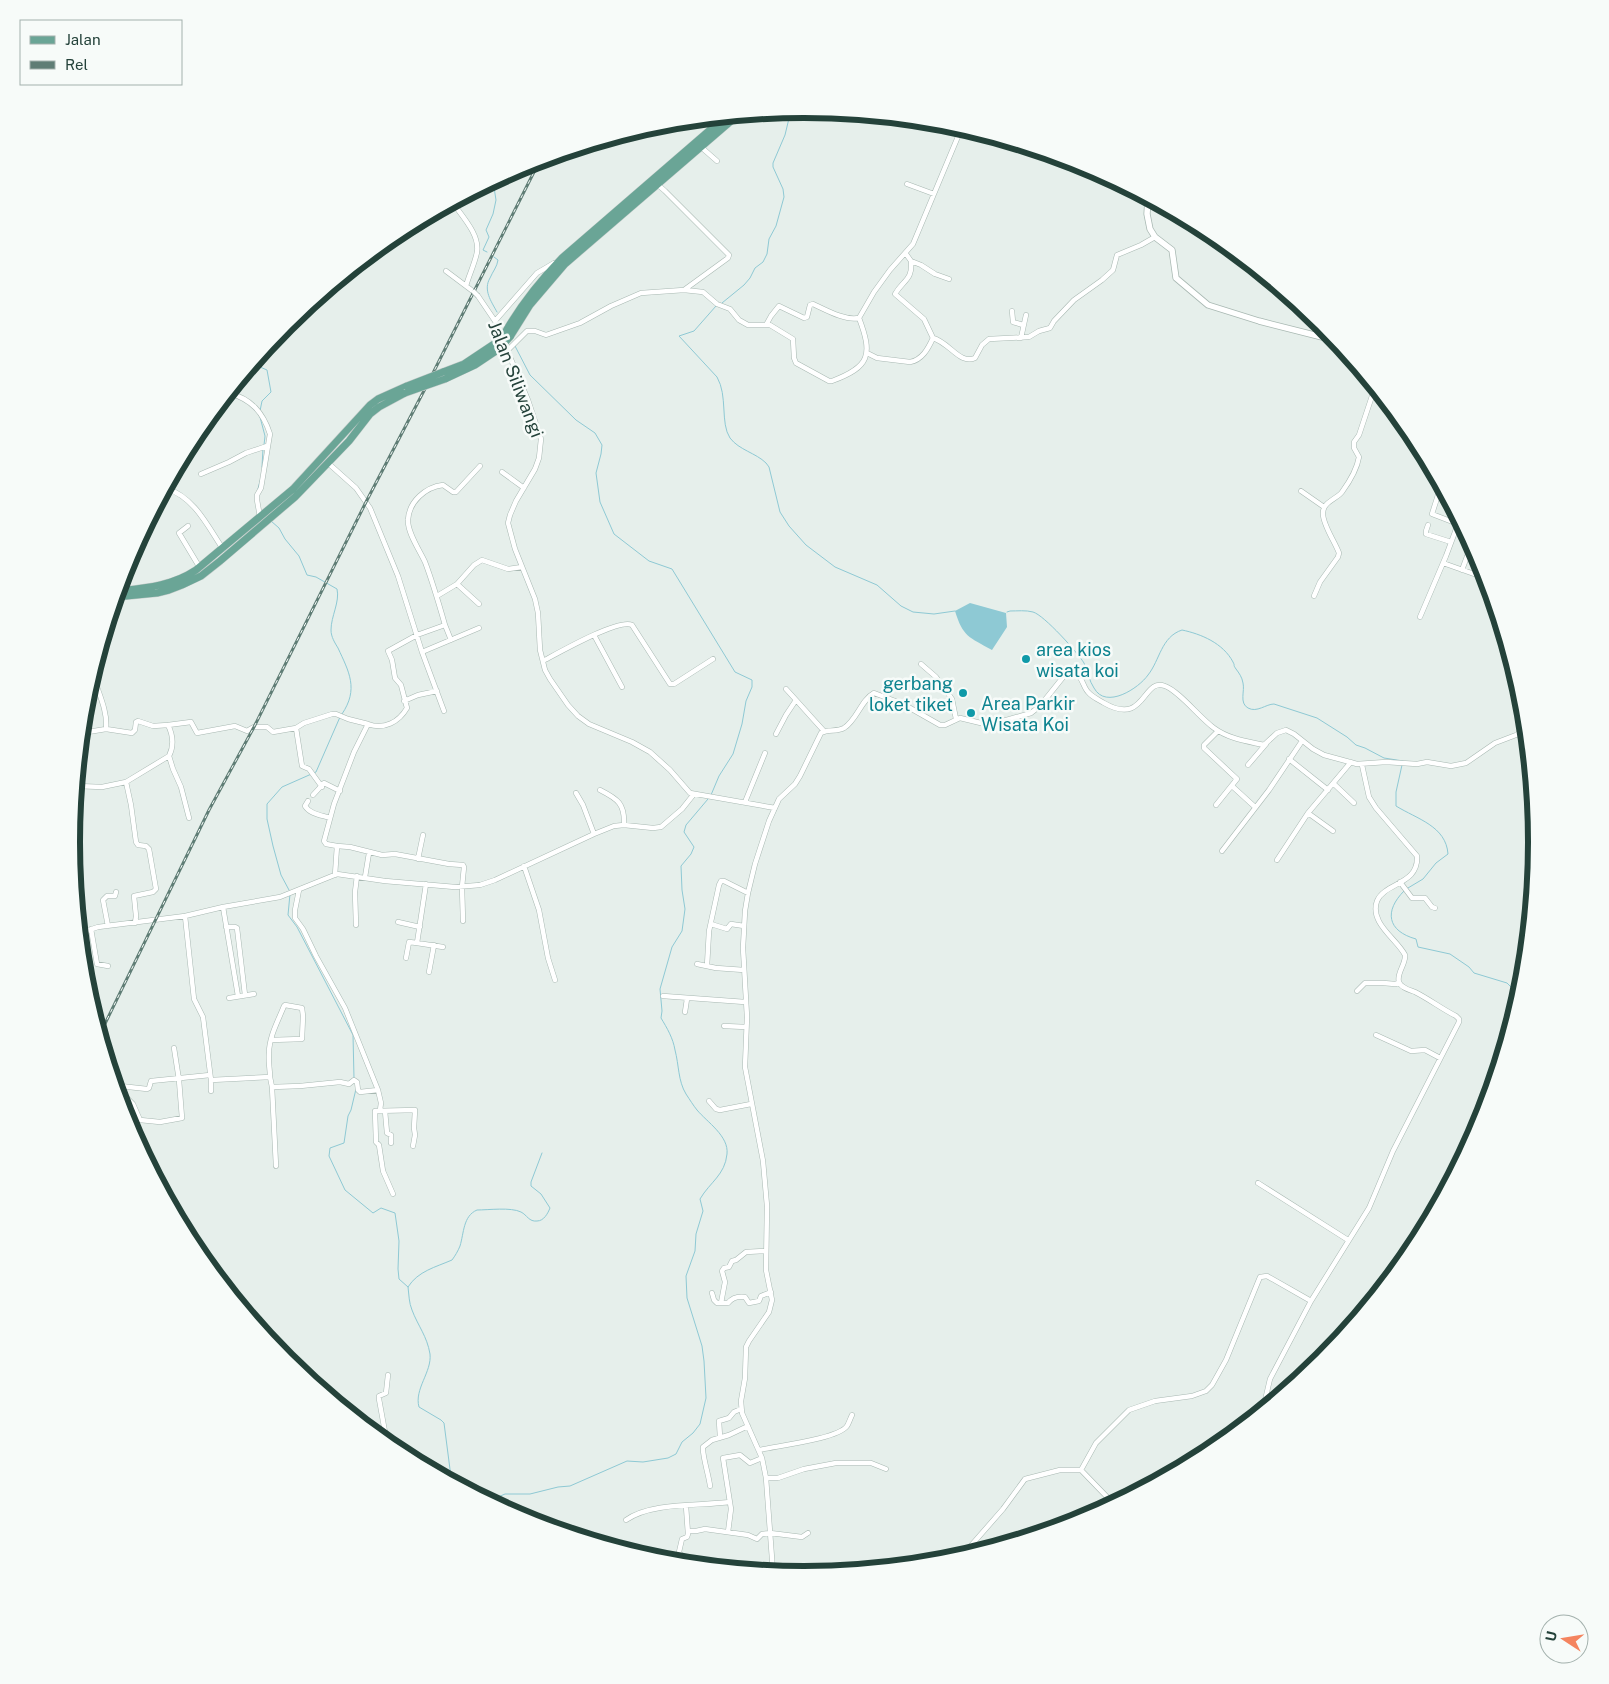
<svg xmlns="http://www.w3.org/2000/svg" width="1609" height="1684" font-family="'Public Sans',sans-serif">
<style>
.water{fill:#8ec9d4}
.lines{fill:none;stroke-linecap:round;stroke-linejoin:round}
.stream{stroke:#8ec9d4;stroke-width:1}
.minor-casing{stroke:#a8b8b2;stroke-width:5.5}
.tertiary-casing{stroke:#a8b8b2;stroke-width:7}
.primary-casing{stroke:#c2cac8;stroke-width:8}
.minor{stroke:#fff;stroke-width:4.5}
.tertiary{stroke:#fff;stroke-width:5.5}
.primary{stroke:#6aa596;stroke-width:7}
.rail-casing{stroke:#5f7d75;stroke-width:3}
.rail{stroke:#f7fbf9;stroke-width:1;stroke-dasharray:4;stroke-linecap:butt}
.minor-bridge-casing{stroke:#a8b8b2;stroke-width:5.5;stroke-linecap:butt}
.primary-bridge-casing{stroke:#c2cac8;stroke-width:8;stroke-linecap:butt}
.minor-bridge{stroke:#fff;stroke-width:4.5}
.primary-bridge{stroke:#6aa596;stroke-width:7}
.culture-dot{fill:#0f9aa8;stroke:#f7fbf9;stroke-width:2}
.labels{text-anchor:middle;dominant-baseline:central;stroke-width:5;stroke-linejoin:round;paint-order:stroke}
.street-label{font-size:18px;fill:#24423a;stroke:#f7fbf9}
.culture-label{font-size:18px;fill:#0d838f;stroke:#f7fbf9;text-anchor:start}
.rim{fill:none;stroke:#24423a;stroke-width:6}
</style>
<rect width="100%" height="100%" fill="#e6efeb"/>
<path class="water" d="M970 603 1006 613 1007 627 992 650C969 637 963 637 955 611Z"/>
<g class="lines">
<path class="stream" d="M487 252 483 250 489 237 486 230 493 214 496 200 493 181
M494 257 498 260C497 267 493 271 490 278 483 290 491 301 497 312
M722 303 744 285 750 278 755 268 763 262 767 254 769 239 776 226 784 197 783 189 773 167V163L785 135 791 110
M716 306 694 331 679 336 717 377C728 396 720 423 730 438 739 450 756 453 766 463L769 467 780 512 789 526 806 545 835 567 877 585 901 606 913 612 934 614 955 611
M515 346 530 375 576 420 595 433 602 445 601 454 596 473 600 502 614 534 649 561 672 569 735 672 752 680V687L746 701 742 724 733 754 719 776 711 795
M253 364 267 370 271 392 262 401 260 411
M260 417 265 436 264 445
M262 467 263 449
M258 489 260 481
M271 521 279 528 285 539 299 556 307 575 316 577 337 589C340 602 331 616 331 630 331 637 335 643 338 648 349 672 359 689 342 714
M1007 612 1010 611C1017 611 1026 610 1033 612 1044 615 1078 653 1084 663 1088 671 1089 681 1094 688 1106 710 1139 688 1148 675 1160 660 1161 637 1182 630 1201 634 1223 643 1233 662 1236 668 1232 663 1236 669 1239 673 1242 677 1243 683 1245 691 1239 703 1248 708 1257 713 1266 704 1274 704L1317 718 1347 737 1356 745 1365 748 1384 758 1403 761
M1402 765 1396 792V806C1417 819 1446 826 1448 854L1436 863 1423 879 1408 888
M289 890 281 875 273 846 267 819V804L282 787 316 772 340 717
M1404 891C1384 911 1387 931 1416 939L1418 947 1450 954 1469 967 1474 973 1507 983 1520 996
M290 894 288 915 297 927 353 1035 354 1078
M356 1089 351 1110 348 1116 344 1143 330 1148 329 1156 345 1190 373 1213 381 1208 395 1213 399 1241 398 1269 399 1279 408 1287
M463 1487 451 1477 444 1423 441 1420 419 1407C414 1389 432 1372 430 1354 427 1336 418 1326 412 1310 409 1303 409 1295 408 1287 418 1271 436 1267 452 1260 455 1256 458 1251 460 1246 464 1233 463 1216 477 1210 488 1210 511 1207 521 1212 527 1215 529 1222 537 1221 544 1221 548 1213 550 1208L541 1194 531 1186V1182L542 1153
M489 1501 505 1494H530L558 1487 570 1486 627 1461 643 1462 668 1458 676 1454 682 1442 693 1433 700 1424 706 1398 704 1361 702 1346 687 1298 686 1276 695 1251 696 1234 703 1211 700 1199C710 1182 725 1175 727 1154 729 1136 707 1122 697 1110 693 1105 690 1100 686 1094 678 1081 679 1065 675 1050 673 1038 667 1028 661 1018L662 1011 660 989 672 947 682 931 685 909 682 890 681 866 691 854 694 847 684 832 686 825 708 799"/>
<g class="minor-casing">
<path id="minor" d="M701 147 717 161
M657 184 665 191 729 255 728 258 684 290
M907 184 934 194
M453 203C462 216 480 235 477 252 475 263 469 275 466 286L474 292
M906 254 911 261 921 265 935 274 949 279
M911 261C913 280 903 280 895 294L924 319 933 338
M446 271 466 286
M478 296 495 321 528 400 541 439 539 458 535 469 516 501 510 515 508 523 515 549 535 599 538 613 540 650 545 670 550 679 568 705 578 716 589 724 632 742 650 752 670 770 690 793 775 808
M1012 311 1013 322 1023 325
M495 321 537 273 554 263
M766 325H770L793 339 794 358 796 363 829 381H832C870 367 873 355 859 318
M1322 337 1326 327
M1021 338 1026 315
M507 351 527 331H535L546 335 580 323 611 306 641 293 684 290 703 292 717 304 730 309 739 320 748 325H766L771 316 779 306 804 318 807 317 810 305 813 304C826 310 845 321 859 318L874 292 890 270 913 244 962 127
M867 353 877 358 910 362C922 360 928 349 933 338 950 343 960 365 975 358L982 345 989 339 1029 337 1039 331 1050 328 1054 321 1074 300 1102 280 1113 270 1117 255 1141 245 1155 237
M229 393C251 399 263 412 270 434L261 488 257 495V500L260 517
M328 463 356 488 370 508 398 576 422 652 444 711
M502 472 524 488
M201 474 229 462 246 453 267 446
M166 488C195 498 207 525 223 549
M1301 491 1324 507
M1447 496 1441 494 1438 495 1432 514 1458 524
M1428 525 1426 531V534L1451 542
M188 526 179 533 200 568
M1443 563 1477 575 1481 574 1485 570
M1462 570 1472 543
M457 584 479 604
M437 596 457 584 474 565 482 560 508 569 522 567
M1314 596 1320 582 1338 557 1339 553C1335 542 1323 525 1323 514 1322 502 1337 499 1342 492 1350 481 1357 469 1359 457L1354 448V442L1359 435 1375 387
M1420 617 1446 556 1458 524 1463 525
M445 625 451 640
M594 635 622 687
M422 652 479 628
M543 661C558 653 619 618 632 625L670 684H674L713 659
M921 664 936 677 952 699 956 719
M786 689C799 703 811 717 824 731
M404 701 418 695 437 691
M168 725 191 722 197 733 235 726 247 731 254 727H267L273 732 296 728 304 723 332 714H336L348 719 368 724
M296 728 302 766 309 769 322 787
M106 729 132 733 135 730 136 722 138 721 153 726 168 725C173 735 174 746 169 756L126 782
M82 733 106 729C108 711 98 692 93 675
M776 734 786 715 796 700
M169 756 173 769 181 787 189 818
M1289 759 1328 790
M1248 765 1266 744
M1334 784 1354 803
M77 786 102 787 126 782 131 805 136 842 138 845 146 846 149 849 156 889 153 892 134 896 136 916 135 923
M1232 786 1255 807
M600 790C618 799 625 804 624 825
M576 793 583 805 594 834
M313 795 324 783 340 791
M308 801 305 806C310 814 321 815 330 818
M745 802 765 753
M1216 805 1237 779 1204 748V745L1218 731
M1308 813 1333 831
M337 846 350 847 382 855 395 854 449 864 463 865 464 867 462 887 463 921
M1222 851 1269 790 1302 741
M418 859 423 835
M1277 860 1308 813 1351 762
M524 866 539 910 548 958 555 980
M335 875 337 846 326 844 324 841 334 804 354 752 368 724C384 730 399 722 407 708L401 685 395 678 392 660 388 651 417 635 445 625C439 604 433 583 425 562 420 551 407 532 408 520 409 501 426 487 443 485L453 492H456L480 466
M365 877 369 853
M1400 882 1412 898H1425L1432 907 1435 908
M426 884 417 943 443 947
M299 890 295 910V918L303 929 316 956 345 1008 378 1090 381 1103 380 1110
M223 907 238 996
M185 916 194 999 203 1017 211 1080 270 1077 272 1087 276 1166
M398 922 420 927
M711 924 727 929 731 924 744 926
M356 925 355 892 357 876
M108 926 103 900 107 896H115L116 892
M226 927H235L237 928 245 995
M91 929 97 964 108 966
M80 933 98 927 185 916 223 907 280 897 337 874 385 881 455 887 480 885 495 880 594 834 614 826 624 825 653 828 661 827 682 809 694 794
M80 933 86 977
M406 958 409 942 417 943
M697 964 716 968 744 970
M707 966 709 931 719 885 721 881H724L748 893
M429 972 434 945
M1357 991 1365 983H1383L1395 984 1399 983
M663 996 745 1002
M229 998 254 994
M685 1012 687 999
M724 1026 746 1027
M1376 1035 1411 1051 1425 1050 1440 1058
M111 1068 122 1093 133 1104 140 1120 160 1122 182 1118 179 1080 174 1048
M270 1077C270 1069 268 1061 269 1053 269 1037 278 1021 284 1006L285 1005 302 1008 303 1016 302 1039 271 1040
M120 1086 147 1089 149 1088 151 1081 210 1075
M272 1087 300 1086 340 1082 349 1084 354 1080 357 1082 358 1090 360 1092 378 1090
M211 1091V1080
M709 1101 716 1109 720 1110 751 1104
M385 1111 387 1133 391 1135V1143
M1258 1183 1348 1240
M393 1194 383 1171 379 1145 376 1142 375 1111 415 1110 414 1128 415 1135 413 1146
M712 1293 714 1300 717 1303H728C732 1298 738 1296 745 1297L749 1303 759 1301 761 1296 771 1292
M721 1303 725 1282 722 1271 724 1268 729 1267 732 1261 736 1260 746 1252 765 1251
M1263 1409 1270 1379 1311 1301 1369 1208 1393 1151 1459 1022V1019L1456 1016C1442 1009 1429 999 1415 992 1410 990 1401 988 1399 982 1396 974 1406 964 1405 955 1397 939 1369 923 1377 901 1385 882 1419 885 1417 856L1376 808 1369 797 1362 765
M720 1437 719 1421 729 1418 734 1412 741 1409
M387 1443 379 1399V1396L386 1393 388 1375
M759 1450C776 1446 838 1439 847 1426 849 1423 850 1419 852 1415
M1081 1470 1109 1499 1115 1503
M766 1478H778L804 1469 836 1463H871L886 1469
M710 1486C709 1476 702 1455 703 1447L712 1440 729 1435 748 1426
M626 1520C651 1502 700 1506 730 1502
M688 1531H696L705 1529 748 1535 757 1539 762 1534 770 1533 802 1537 808 1533
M728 1532 731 1509 723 1458 740 1455 750 1463 762 1458
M961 1557 1003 1509 1025 1479 1060 1470H1081L1096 1443 1129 1410 1155 1401 1192 1396 1206 1391 1212 1385 1226 1360 1260 1277 1267 1276 1311 1301
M679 1563 683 1559 679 1552 682 1539 687 1537 688 1534 686 1506
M773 1572 766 1478 762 1458 742 1413 741 1401 745 1378 746 1347 749 1341 769 1312 772 1300 766 1270 767 1206 763 1161 745 1067 747 1017 743 948 745 911 748 893 755 864 769 821 779 799 795 784 800 776 821 733C828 729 837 732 844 728 857 720 861 700 874 693L903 704 940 725H945L960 718 989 725 1031 713 1040 706 1064 676 1071 674 1079 676C1083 681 1084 688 1088 692 1092 697 1099 700 1104 703 1146 727 1142 677 1165 686 1179 691 1200 718 1214 728 1229 739 1246 741 1264 745L1277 733 1286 730 1294 734 1313 749 1324 755 1357 764 1386 762 1417 764 1427 762 1451 766 1466 763 1495 743 1516 735 1527 728"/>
</g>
<g class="tertiary-casing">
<path id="tertiary" d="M1148 198 1147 214 1150 229 1155 237 1172 250 1176 278 1208 305 1259 321 1322 337 1331 340 1344 349"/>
</g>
<g class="primary-casing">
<path id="primary" d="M506 331C522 303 540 281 562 258L725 117
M510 337 530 305 565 264 738 115
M443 372 464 364 494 344
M445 379 475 365 499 349
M118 591C146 588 172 586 196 570L293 489 370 405 378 399 407 386
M116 597 157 593 169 590 182 585 201 576 220 561 295 497 349 441 370 414 379 407 405 393"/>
</g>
<use href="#minor" class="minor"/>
<use href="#tertiary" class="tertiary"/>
<use href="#primary" class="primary"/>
<g class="rail-casing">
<path id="rail" d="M100 1034 209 810 254 727 366 502 428 383 540 160"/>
</g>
<use href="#rail" class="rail"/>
<g class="minor-bridge-casing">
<path id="minor-bridge" d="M474 292 478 296"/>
</g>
<g class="primary-bridge-casing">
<path id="primary-bridge" d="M494 344 506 331
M499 349 510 337
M407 386 443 372
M405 393 445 379"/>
</g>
<use href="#minor-bridge" class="minor-bridge"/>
<use href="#primary-bridge" class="primary-bridge"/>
</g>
<g class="culture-dot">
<circle cx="1026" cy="659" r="5"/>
<circle cx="963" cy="693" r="5"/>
<circle cx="971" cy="713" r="5"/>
</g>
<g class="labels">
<g class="street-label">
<text transform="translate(516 379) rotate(69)">Jalan Siliwangi</text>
</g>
<g class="culture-label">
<text x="1036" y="649">area kios<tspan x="1036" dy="21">wisata koi</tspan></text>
<text x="953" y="683" text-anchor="end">gerbang<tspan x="953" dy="21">loket tiket</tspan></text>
<text x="981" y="703">Area Parkir<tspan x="981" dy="21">Wisata Koi</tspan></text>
</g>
</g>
<path d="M0 0H1609V1684H0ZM80 842a724 724 0 1 1 1448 0a724 724 0 1 1-1448 0Z" fill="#f7fbf9" fill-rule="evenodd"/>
<path class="rim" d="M80 842a724 724 0 1 1 1448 0a724 724 0 1 1-1448 0Z"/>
<rect x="20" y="20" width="162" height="65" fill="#f7fbf9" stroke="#a3b1ad"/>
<rect x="30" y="36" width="25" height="8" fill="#6aa596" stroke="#a3b1ad"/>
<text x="65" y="45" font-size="15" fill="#24423a">Jalan</text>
<rect x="30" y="61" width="25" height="8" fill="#5f7d75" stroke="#a3b1ad"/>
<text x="65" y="70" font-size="15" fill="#24423a">Rel</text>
<g transform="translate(1564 1639) rotate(282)"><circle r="24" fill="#f7fbf9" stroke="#a3b1ad"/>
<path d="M0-4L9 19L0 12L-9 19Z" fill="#f4845f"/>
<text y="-8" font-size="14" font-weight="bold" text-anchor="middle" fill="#24423a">U</text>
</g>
</svg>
